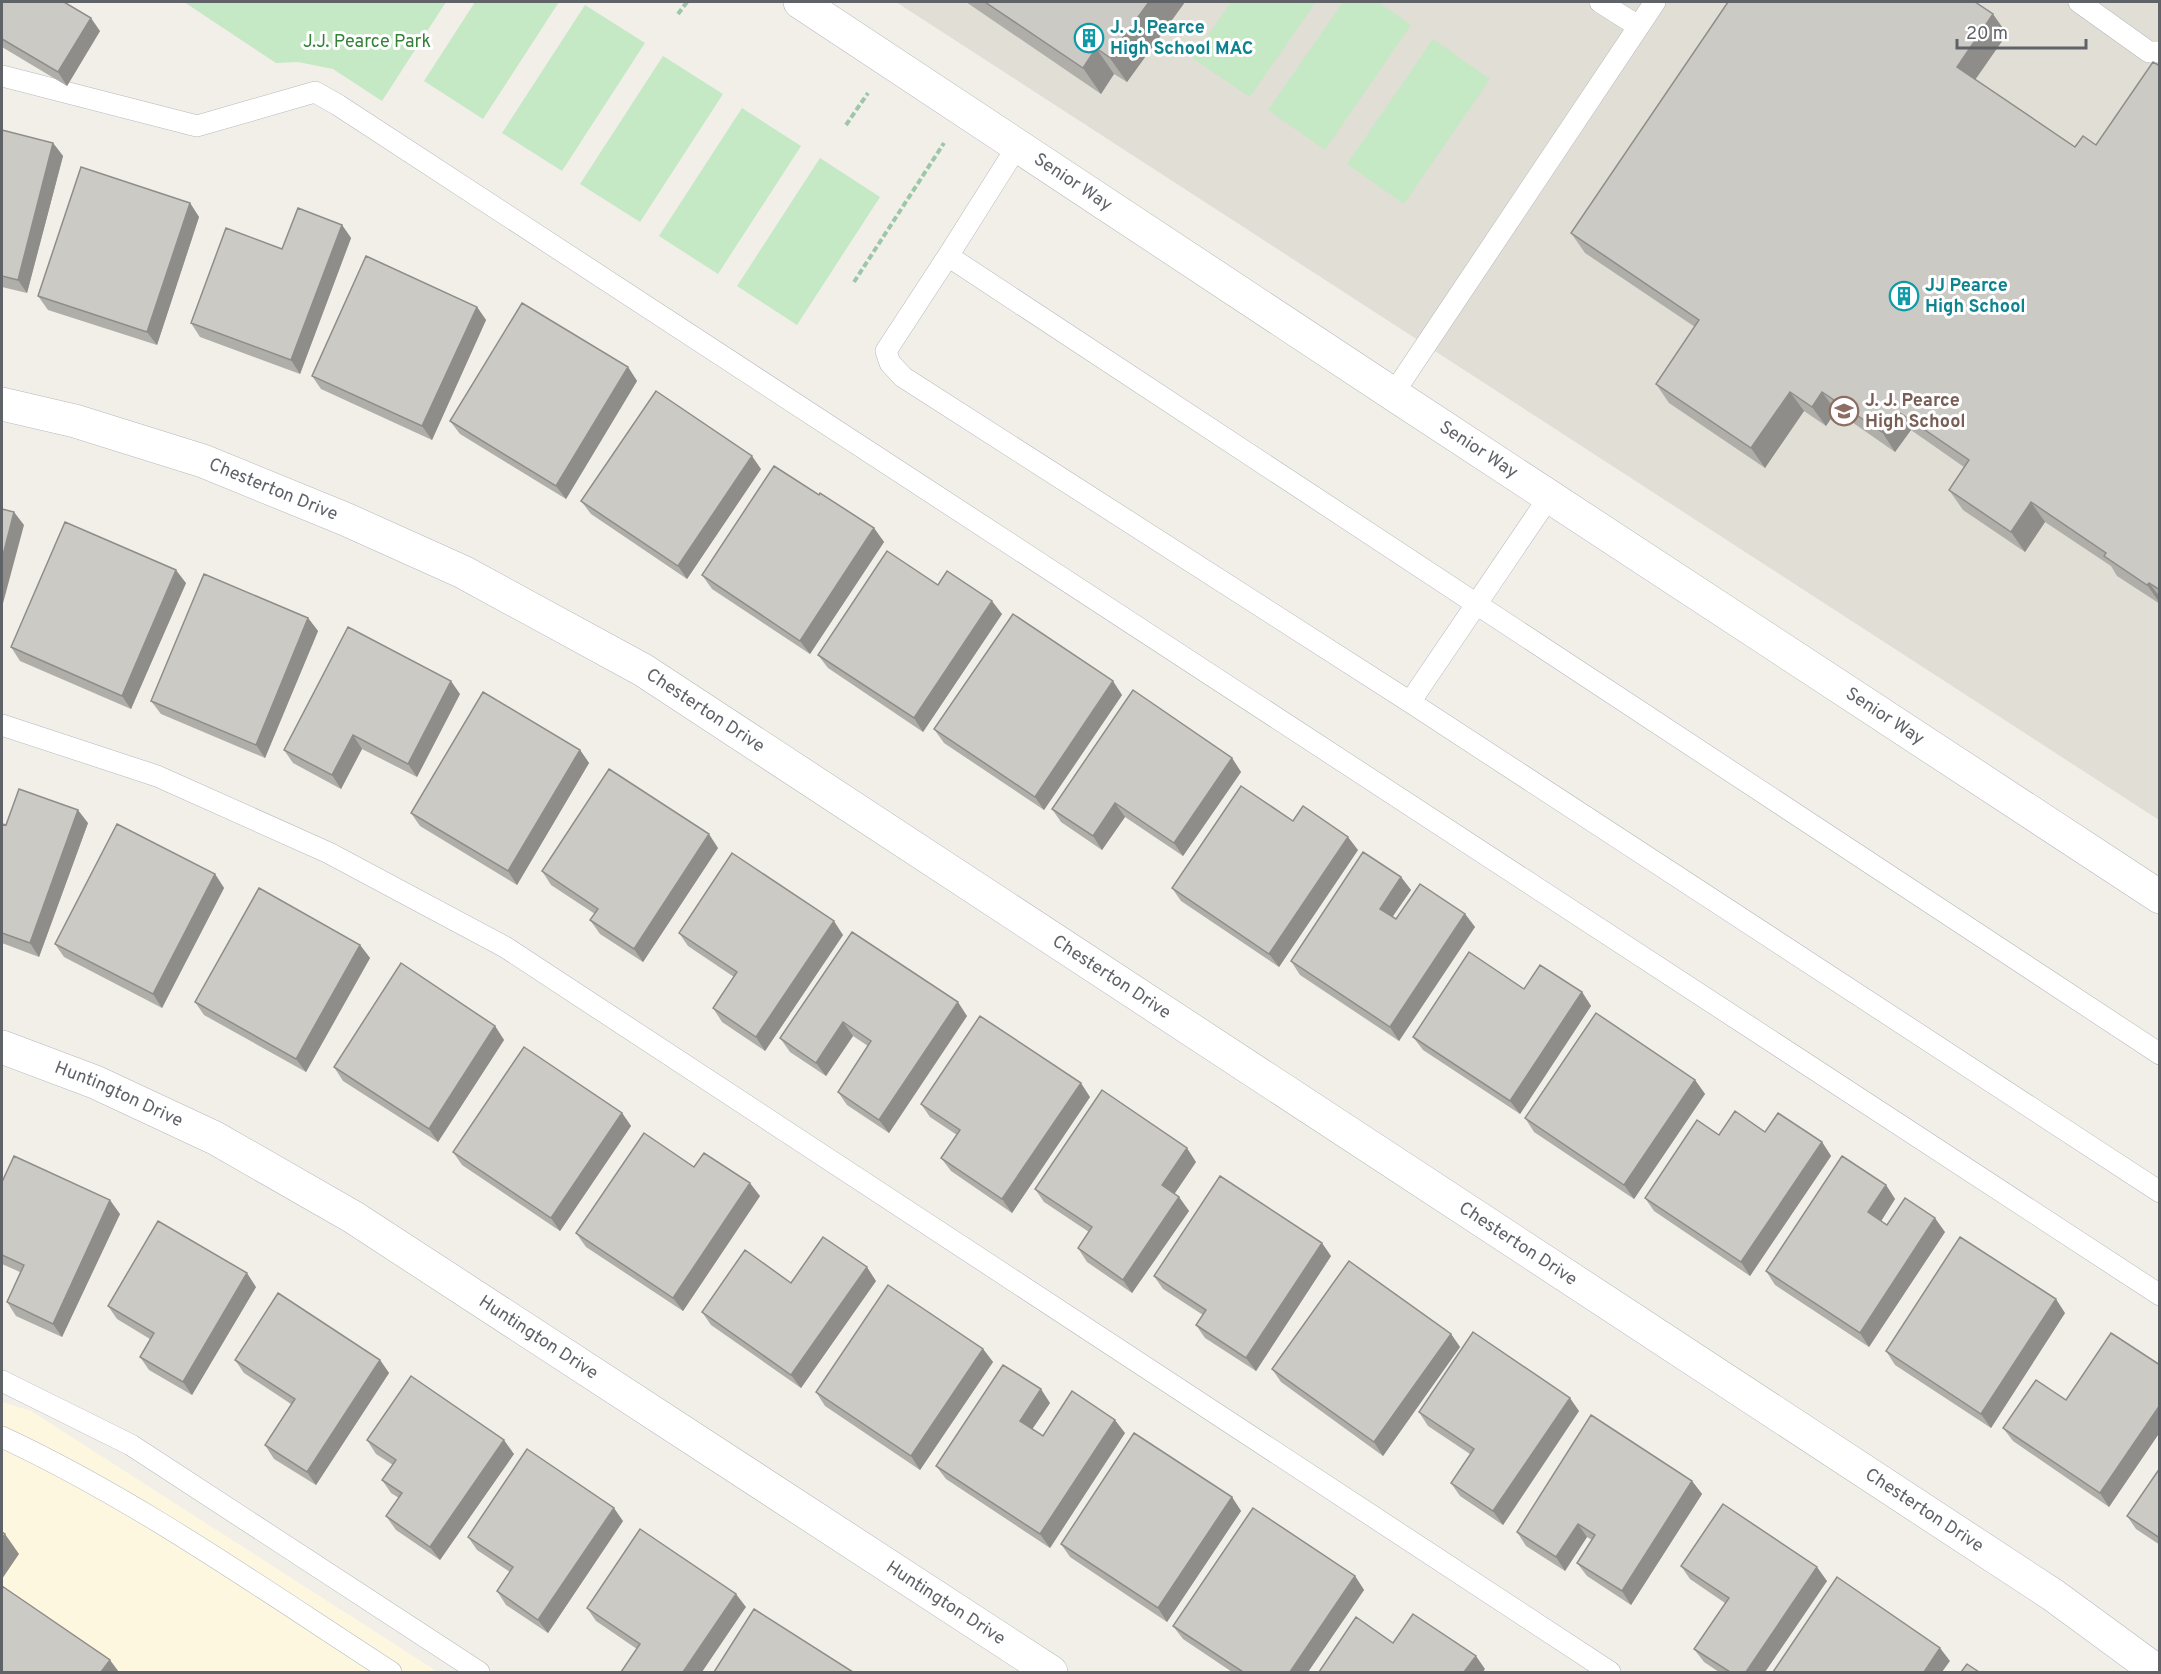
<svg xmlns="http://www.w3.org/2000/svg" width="2161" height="1674" font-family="Overpass,sans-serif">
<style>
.commercial{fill:#fef7e0}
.education{fill:#e1ded6}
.green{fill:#c5e8c5}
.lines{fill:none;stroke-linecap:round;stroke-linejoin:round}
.lane-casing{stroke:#b5b8bc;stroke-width:22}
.street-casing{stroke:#b5b8bc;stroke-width:34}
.path{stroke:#9cc7a9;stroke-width:4;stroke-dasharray:6 3;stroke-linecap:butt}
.lane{stroke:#fff;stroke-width:21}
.street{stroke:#fff;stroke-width:33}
.wall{fill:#afaea9}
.shaded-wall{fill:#8f8d8a}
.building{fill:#cccac5;stroke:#8f8d8a;stroke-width:1.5}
.labels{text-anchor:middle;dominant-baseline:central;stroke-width:6;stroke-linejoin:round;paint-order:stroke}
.culture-label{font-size:18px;font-weight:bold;fill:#0d838f;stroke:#fff;text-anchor:start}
.park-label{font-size:18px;fill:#348238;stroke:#fff}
.street-label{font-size:18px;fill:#5f6368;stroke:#fff}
.education-label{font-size:18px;font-weight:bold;fill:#785e54;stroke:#fff;text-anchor:start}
</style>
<rect width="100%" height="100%" fill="#f1efe8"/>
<path class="commercial" d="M2 1402 31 1411 438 1672H2Z"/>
<path class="education" d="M896 2H2159V820Z"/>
<path class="green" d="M184 2H446L382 101 333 69 298 62 276 63Z
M475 2H559L483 119 424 81Z
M1231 2H1316L1250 97 1192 58Z
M1343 2H1378L1411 25 1325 150 1268 110Z
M585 5 645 43 562 171 502 133Z
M1433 39 1490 79 1404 204 1347 164Z
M663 56 723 94 640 222 580 184Z
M742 108 801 146 718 274 659 236Z
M820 158 880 197 797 325 737 286Z"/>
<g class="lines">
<g class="lane-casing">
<path id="lane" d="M1600 2 1638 26
M2079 2 2149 52H2160
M2 76 197 126 315 92 338 105 2160 1295
M948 256 1018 145
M1393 394 1655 2
M1410 702 1549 497
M2 725 157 776 329 853 505 947 1610 1672
M2160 1054 948 256 886 351 890 363 903 377 1410 702 2160 1192
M2 1381 131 1445 479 1672
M2 1437C139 1501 264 1590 391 1672"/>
</g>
<g class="street-casing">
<g id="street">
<path id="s1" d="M800 2 1393 394 2160 897"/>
<path id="s2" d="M2 404 75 421 203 461 345 519 463 572 643 670 2053 1595 2158 1672"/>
<path id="s3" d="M2 1047 95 1082 215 1138 353 1217 1051 1672"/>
</g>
</g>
<path class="path" d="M678 14 687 2
M846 125 868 93
M854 282 944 143"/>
<use href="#lane" class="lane"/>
<use href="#street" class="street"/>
</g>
<path class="wall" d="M2 2 100 31 67 86 2 47Z
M966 2H1185L1127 82 1114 74 1101 94Z
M2007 34 1975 80 2075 147 2096 145 2160 66V604L2117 576 2111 566 2045 522 2025 552 1963 510 1949 490 1964 467 1911 430 1895 452 1836 411 1826 426 1804 411 1765 468 1669 403 1656 384 1695 327 1585 253 1571 233Z
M2 130 53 143 63 156 27 293 2 287Z
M190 203 199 217 157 345 48 310 38 296Z
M342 225 351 238 300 374 200 337 191 323 282 249Z
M477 307 486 320 432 440 321 389 312 376Z
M628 367 637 381 566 499 460 434 450 421Z
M761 469 687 579 591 514 581 501Z
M819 495 874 528 884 542 810 654 712 589 702 575Z
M186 583 131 709 20 661 11 647Z
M938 585 1002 614 923 732 828 668 818 655Z
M308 618 318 631 265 758 161 714 151 701Z
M460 694 417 777 362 749 341 789 293 763 284 750Z
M1122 695 1044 810 944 743 934 729Z
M580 750 589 763 517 885 420 826 411 813Z
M1232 758 1241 772 1183 856 1125 817 1102 850 1061 822 1052 809Z
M88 823 39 957 2 943V824L6 825Z
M718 848 643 962 600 934 590 920 595 914 551 885 542 871Z
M1358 850 1279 967 1181 901 1172 888Z
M215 874 224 888 162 1008 64 957 55 944Z
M1401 877 1411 890 1392 917 1396 919 1465 914 1475 927 1399 1041 1300 975 1291 961Z
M852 932 967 1016 889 1133 847 1105 838 1092 868 1046 853 1036 826 1076 790 1052 780 1038Z
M679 933 843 935 765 1051 722 1022 713 1008 734 977 688 946Z
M360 945 370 958 306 1072 204 1015 195 1002Z
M1524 989 1582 992 1591 1006 1520 1114 1423 1050 1413 1037Z
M495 1026 504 1040 438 1142 343 1081 334 1067Z
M1695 1080 1705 1094 1634 1199 1534 1132 1525 1118Z
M1090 1097 1012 1213 951 1171 941 1158 957 1135 930 1117 921 1104Z
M622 1113 631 1126 560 1231 462 1165 453 1152Z
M1765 1132 1822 1142 1831 1156 1750 1276 1654 1211 1645 1198 1719 1135Z
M1196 1162 1174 1194 1179 1197 1189 1211 1132 1293 1087 1262 1078 1248 1089 1232 1044 1202 1035 1189Z
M694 1167 760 1196 683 1311 586 1247 576 1233Z
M2 1182 120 1214 62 1337 16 1316 7 1302 20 1272 2 1264Z
M1886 1185 1895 1199 1881 1221 1887 1225 1945 1232 1869 1347 1775 1285 1766 1271Z
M1331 1256 1256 1371 1205 1338 1196 1325 1203 1315 1163 1289 1154 1276Z
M876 1281 801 1388 711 1325 702 1312 791 1283Z
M256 1287 192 1395 149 1370 140 1357 150 1339 117 1319 108 1306Z
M2065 1313 1991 1428 1895 1365 1886 1351Z
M1451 1334 1460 1347 1383 1456 1281 1382 1272 1369Z
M983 1349 993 1362 920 1470 825 1406 816 1392Z
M235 1360H380L389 1373 316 1485 274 1459 265 1445 291 1404 244 1373Z
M2160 1365V1432L2109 1507 2013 1441 2003 1428 2066 1400Z
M1050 1403 1032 1429 1043 1436 1125 1433 1050 1548 946 1479 936 1466Z
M1579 1411 1503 1525 1460 1496 1451 1483 1470 1454 1428 1426 1419 1412Z
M367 1440 514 1454 440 1560 396 1530 386 1516 399 1498 391 1493 382 1480 393 1465 376 1454Z
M2160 1468V1545L2136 1529 2127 1516Z
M1692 1481 1702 1494 1631 1605 1587 1576 1577 1563 1592 1540 1587 1537 1565 1571 1526 1546 1517 1532Z
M1232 1497 1241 1511 1167 1622 1070 1557 1061 1544Z
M623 1521 548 1633 506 1605 497 1591 510 1572 477 1550 468 1537Z
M1681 1566 1827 1581 1765 1672H1719L1704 1662 1694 1649 1725 1603 1690 1579Z
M1355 1576 1364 1590 1308 1672H1232L1183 1639 1173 1626Z
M746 1607 637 1649 596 1621 587 1608Z"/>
<path class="shaded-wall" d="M1149 2H1185L1127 82 1109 57Z
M1993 14 2007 34 1970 87 1957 67Z
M91 18 100 31 67 86 58 72Z
M1096 48 1114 74 1101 94 1083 68Z
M53 143 63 156 27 293 18 280Z
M190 203 199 217 157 345 147 332Z
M342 225 351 238 300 374 291 360Z
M477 307 486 320 432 440 422 426Z
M628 367 637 381 566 499 556 486Z
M1790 392 1804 411 1765 468 1751 448Z
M1822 392 1836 411 1826 426 1812 407Z
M1897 411 1911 430 1895 452 1882 432Z
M752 456 761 469 687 579 678 566Z
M2031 502 2045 522 2025 552 2011 532Z
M14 512 24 525 2 607V559Z
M874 528 884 542 810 654 800 641Z
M176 570 186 583 131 709 122 696Z
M2149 583 2160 597V603L2147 585Z
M992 601 1002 614 923 732 914 718Z
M308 618 318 631 265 758 256 745Z
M451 681 460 694 417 777 408 764Z
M1113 681 1122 695 1044 810 1035 797Z
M353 735 362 749 341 789 332 775Z
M580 750 589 763 517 885 508 871Z
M1232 758 1241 772 1183 856 1174 843Z
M1115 803 1125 817 1102 850 1093 836Z
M78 810 88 823 39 957 30 943Z
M709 834 718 848 643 962 634 949Z
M1348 837 1358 850 1279 967 1269 954Z
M215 874 224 888 162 1008 153 994Z
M1401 877 1411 890 1389 922 1380 909Z
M1465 914 1475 927 1399 1041 1390 1027Z
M834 921 843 935 765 1051 756 1037Z
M360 945 370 958 306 1072 296 1059Z
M1582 992 1591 1006 1520 1114 1510 1101Z
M958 1002 967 1016 889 1133 879 1120Z
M843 1022 853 1036 826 1076 816 1063Z
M495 1026 504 1040 438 1142 429 1129Z
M1695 1080 1705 1094 1634 1199 1624 1185Z
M1081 1083 1090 1097 1012 1213 1002 1199Z
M622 1113 631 1126 560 1231 551 1218Z
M1822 1142 1831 1156 1750 1276 1741 1262Z
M1187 1148 1196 1162 1171 1199 1162 1185Z
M750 1183 760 1196 683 1311 673 1298Z
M1886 1185 1895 1199 1878 1226 1868 1212Z
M1179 1197 1189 1211 1132 1293 1123 1280Z
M110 1200 120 1214 62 1337 53 1324Z
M1935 1218 1945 1232 1869 1347 1860 1333Z
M1322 1243 1331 1256 1256 1371 1246 1358Z
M867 1267 876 1281 801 1388 791 1375Z
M247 1273 256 1287 192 1395 183 1382Z
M2056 1299 2065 1313 1991 1428 1981 1414Z
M1451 1334 1460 1347 1383 1456 1374 1442Z
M983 1349 993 1362 920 1470 911 1456Z
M380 1360 389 1373 316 1485 307 1472Z
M1041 1389 1050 1403 1029 1434 1020 1421Z
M1570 1398 1579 1411 1503 1525 1493 1511Z
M2160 1405V1432L2109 1507 2100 1493Z
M1115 1420 1125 1433 1050 1548 1040 1534Z
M504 1440 514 1454 440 1560 430 1547Z
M1692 1481 1702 1494 1631 1605 1622 1591Z
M1232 1497 1241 1511 1167 1622 1158 1608Z
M614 1508 623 1521 548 1633 538 1620Z
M1578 1524 1587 1537 1565 1571 1556 1557Z
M5 1534 19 1554 2 1579V1539Z
M1817 1567 1827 1581 1765 1672H1746Z
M1355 1576 1364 1590 1308 1672H1290Z
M736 1594 746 1607 702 1672H683Z
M1940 1648 1950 1661 1942 1672H1924Z
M1476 1656 1485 1669 1483 1672H1464Z
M110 1660 119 1672H101Z"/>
<path class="building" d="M2 2H64L91 18 58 72 2 39Z
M985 2H1149L1109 57 1096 48 1083 68Z
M1728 2H1975L1993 14 1957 67 2075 147 2083 136 2096 145 2153 62 2160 66V590L2149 583 2147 585 2104 556 2106 553 2031 502 2011 532 1949 490 1969 460 1897 411 1882 432 1822 392 1812 407 1790 392 1751 448 1656 384 1699 320 1571 233Z
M2 130 53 143 18 280 2 276Z
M81 167 190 203 147 332 38 296Z
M298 208 342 225 291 360 191 323 226 228 282 249Z
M366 256 477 307 422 426 312 376Z
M522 303 628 367 556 486 450 421Z
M656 391 752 456 678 566 581 501Z
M774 466 819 495 820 493 874 528 800 641 702 575Z
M2 509 14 512 2 559Z
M65 522 176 570 122 696 11 647Z
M887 551 938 585 947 571 992 601 914 718 818 655Z
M204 574 308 618 256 745 151 701Z
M1013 614 1113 681 1035 797 934 729Z
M348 627 451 681 408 764 353 735 332 775 284 750Z
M1133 690 1232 758 1174 843 1115 803 1093 836 1052 809Z
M483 692 580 750 508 871 411 813Z
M609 769 709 834 634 949 590 920 598 909 542 871Z
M1241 786 1293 821 1303 806 1348 837 1269 954 1172 888Z
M19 789 78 810 30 943 2 933V824L6 825Z
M117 824 215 874 153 994 55 944Z
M1363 852 1401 877 1380 909 1396 919 1420 884 1465 914 1390 1027 1291 961Z
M732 853 834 921 756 1037 713 1008 737 972 679 933Z
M259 888 360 945 296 1059 195 1002Z
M852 932 958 1002 879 1120 838 1092 871 1041 843 1022 816 1063 780 1038Z
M1469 952 1524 989 1540 965 1582 992 1510 1101 1413 1037Z
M401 963 495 1026 429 1129 334 1067Z
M1596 1013 1695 1080 1624 1185 1525 1118Z
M980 1016 1081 1083 1002 1199 941 1158 960 1130 921 1104Z
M524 1047 622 1113 551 1218 453 1152Z
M1102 1090 1187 1148 1162 1185 1179 1197 1123 1280 1078 1248 1092 1227 1035 1189Z
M1735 1111 1765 1132 1778 1113 1822 1142 1741 1262 1645 1198 1697 1120 1719 1135Z
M644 1133 694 1167 704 1153 750 1183 673 1298 576 1233Z
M14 1156 110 1200 53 1324 7 1302 24 1265 2 1255V1182Z
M1842 1156 1886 1185 1868 1212 1887 1225 1905 1198 1935 1218 1860 1333 1766 1271Z
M1220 1176 1322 1243 1246 1358 1196 1325 1206 1310 1154 1276Z
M158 1221 247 1273 183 1382 140 1357 154 1333 108 1306Z
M823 1237 867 1267 791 1375 702 1312 745 1250 791 1283Z
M1960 1237 2056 1299 1981 1414 1886 1351Z
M1349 1261 1451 1334 1374 1442 1272 1369Z
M888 1285 983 1349 911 1456 816 1392Z
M278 1293 380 1360 307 1472 265 1445 295 1399 235 1360Z
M1473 1332 1570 1398 1493 1511 1451 1483 1474 1449 1419 1412Z
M2111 1333 2160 1365V1405L2100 1493 2003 1428 2036 1380 2066 1400Z
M1003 1365 1041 1389 1020 1421 1043 1436 1072 1391 1115 1420 1040 1534 936 1466Z
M411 1376 504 1440 430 1547 386 1516 402 1493 382 1480 396 1460 367 1440Z
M1591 1415 1692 1481 1622 1591 1577 1563 1595 1535 1578 1524 1556 1557 1517 1532Z
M1134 1433 1232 1497 1158 1608 1061 1544Z
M527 1449 614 1508 538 1620 497 1591 513 1567 468 1537Z
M2160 1468V1538L2127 1516Z
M1723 1504 1817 1567 1746 1672H1730L1694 1649 1729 1598 1681 1566Z
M1253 1508 1355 1576 1290 1672H1243L1173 1626Z
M640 1529 736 1594 683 1672H621L640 1644 587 1608Z
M2 1532 5 1534 2 1539Z
M1837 1577 1940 1648 1924 1672H1773Z
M2 1586 110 1660 101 1672H2Z
M754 1609 853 1672H714Z
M1413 1614 1476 1656 1464 1672H1319L1356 1617 1393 1643Z
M1967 1664 1979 1672H1961Z"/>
<defs>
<g id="building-ring" transform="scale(1.5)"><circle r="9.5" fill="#fff" stroke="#0f9aa8" stroke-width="1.5"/><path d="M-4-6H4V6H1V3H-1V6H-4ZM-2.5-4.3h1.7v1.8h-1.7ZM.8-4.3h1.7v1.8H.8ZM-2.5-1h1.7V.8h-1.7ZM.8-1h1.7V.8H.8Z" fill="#0f9aa8"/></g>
<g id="school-ring" transform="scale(1.5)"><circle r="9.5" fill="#fff" stroke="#8d6e63" stroke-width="1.5"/><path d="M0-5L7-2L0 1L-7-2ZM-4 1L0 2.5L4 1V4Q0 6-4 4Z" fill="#8d6e63"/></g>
</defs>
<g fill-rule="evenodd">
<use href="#building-ring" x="1089" y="38"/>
<use href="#building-ring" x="1904" y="296"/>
<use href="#school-ring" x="1844" y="411"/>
</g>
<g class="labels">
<g class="culture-label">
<text x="1110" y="28">J. J. Pearce<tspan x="1110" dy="21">High School MAC</tspan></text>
<text x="1925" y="286">JJ Pearce<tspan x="1925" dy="21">High School</tspan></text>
</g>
<g class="park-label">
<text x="367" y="42">J.J. Pearce Park</text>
</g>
<g class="street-label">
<text stroke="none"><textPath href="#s1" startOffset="327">Senior Way</textPath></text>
<text stroke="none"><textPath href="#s1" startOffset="813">Senior Way</textPath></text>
<text stroke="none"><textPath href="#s2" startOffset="285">Chesterton Drive</textPath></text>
<text stroke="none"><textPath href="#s2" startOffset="771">Chesterton Drive</textPath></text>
<text stroke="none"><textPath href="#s1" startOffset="1299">Senior Way</textPath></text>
<text stroke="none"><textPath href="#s2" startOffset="1257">Chesterton Drive</textPath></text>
<text stroke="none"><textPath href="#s3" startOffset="126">Huntington Drive</textPath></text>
<text stroke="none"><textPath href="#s2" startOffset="1743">Chesterton Drive</textPath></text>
<text stroke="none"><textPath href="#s3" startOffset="612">Huntington Drive</textPath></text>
<text stroke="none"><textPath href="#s2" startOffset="2229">Chesterton Drive</textPath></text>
<text stroke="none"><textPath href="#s3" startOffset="1098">Huntington Drive</textPath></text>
</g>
<g class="education-label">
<text x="1865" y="401">J. J. Pearce<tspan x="1865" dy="21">High School</tspan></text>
</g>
</g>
<rect width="2161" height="1674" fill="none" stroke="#5f6368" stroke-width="6"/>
<path d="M1957 39v9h129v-9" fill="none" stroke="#5f6368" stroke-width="3"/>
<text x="1966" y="39" font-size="18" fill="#5f6368" stroke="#ffffff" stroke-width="4.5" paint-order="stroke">20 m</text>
</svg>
